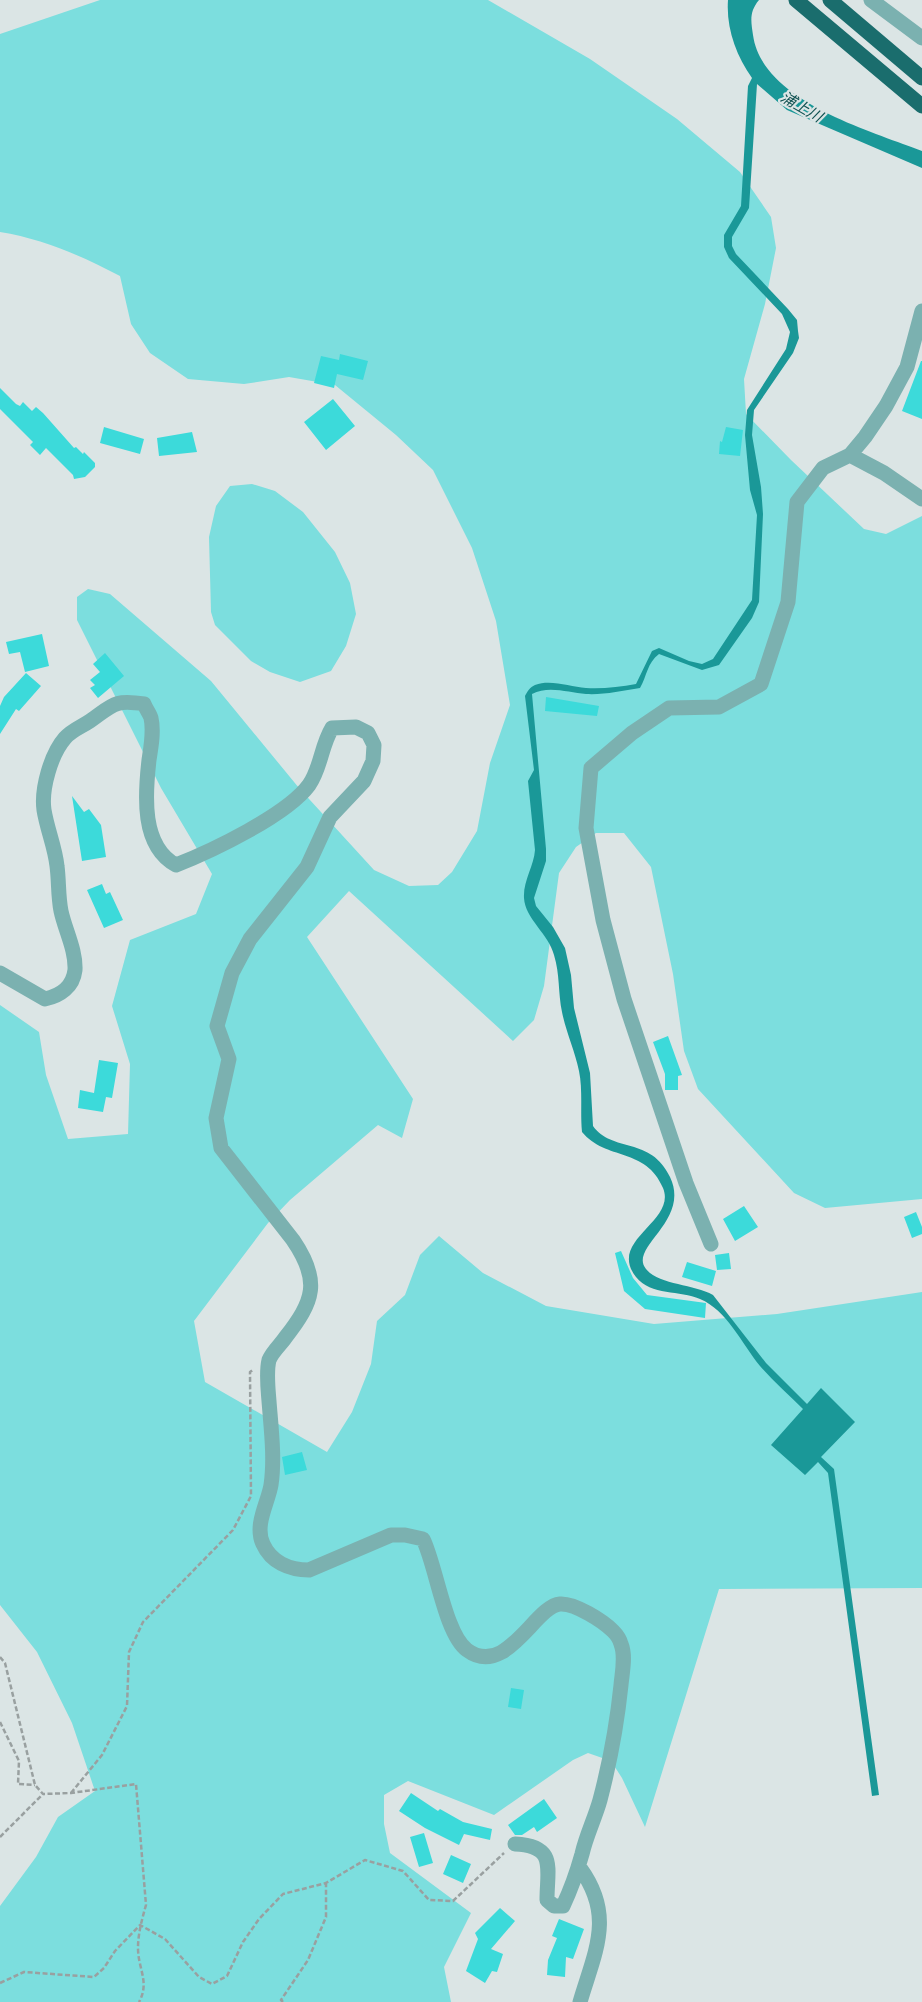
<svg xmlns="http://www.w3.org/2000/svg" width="922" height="2002" font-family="'Golos Text','Noto Sans JP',sans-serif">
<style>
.green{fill:#7cdede}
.water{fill:#1a9898}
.building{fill:#3cdada}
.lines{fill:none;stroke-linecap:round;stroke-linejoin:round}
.path{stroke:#99a0a0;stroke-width:2.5;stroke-dasharray:5 2.5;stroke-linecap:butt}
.street{stroke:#7bb1b0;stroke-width:15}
.highway{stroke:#1a6d6d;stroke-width:15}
.labels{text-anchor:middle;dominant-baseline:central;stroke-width:4.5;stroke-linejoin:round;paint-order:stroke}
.water-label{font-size:15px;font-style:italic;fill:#105252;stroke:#dbe5e5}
</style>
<rect width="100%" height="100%" fill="#dbe5e5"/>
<path class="green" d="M100 0H488L590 59 677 119 740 172 771 217 776 248 765 304 744 379 746 414 791 460 864 529 886 534 922 516V1199L825 1208 794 1193 698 1089 684 1051 673 974 651 867 624 833H596L576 847 559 873 544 986 534 1020 513 1041 349 891 307 937 413 1099 402 1138 378 1125 290 1200 268 1223 194 1321 205 1382 327 1452 352 1412 371 1364 377 1321 405 1295 420 1255 439 1236 483 1273 546 1306 654 1324 777 1314 922 1292V1588L719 1589 645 1827 622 1778 611 1761 588 1753 573 1760 494 1815 408 1781 384 1795V1824L390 1853 471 1913 444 1967 451 2002H0V1906L36 1857 58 1817 95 1791 72 1723 37 1652 0 1605V1005L39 1032 46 1075 68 1139 128 1134 130 1064 112 1006 130 940 196 914 212 874 161 788 77 620V597L88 589 110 594 211 681 299 788 374 870 409 886 438 885 452 872 477 831 490 763 510 705 496 621 472 548 433 470 396 435 335 385 289 377 244 384 188 379 150 353 131 324 120 276C82 256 43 239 0 232V34Z
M252 484 275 491 303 512 335 552 350 583 356 614 346 646 331 671 300 682 270 672 251 661 215 625 211 612 209 537 216 506 230 486Z"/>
<path class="water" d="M728 0H759C749 12 751 21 753 35 762 101 869 130 922 151V168L787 110 757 84 749 208 732 237V246L736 254 788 309 797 320 798 331 799 338 793 353 754 410 752 435 761 487 763 514 759 602 752 618 719 665 702 670 659 654C647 663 647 676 640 688 622 691 603 695 586 694 569 693 549 685 532 694L546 849V861L534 898 536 906 553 927 565 948 571 975 574 1008 590 1073 593 1126C612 1153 651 1136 670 1177 691 1221 628 1247 646 1269 659 1285 694 1284 713 1295L766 1363 807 1404 821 1388 855 1422 821 1457 834 1469 879 1795 872 1796 828 1473 818 1462 805 1475 771 1445 803 1409C789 1395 773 1381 760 1366 742 1344 727 1310 700 1299 680 1290 651 1296 636 1277 607 1240 677 1222 663 1188 646 1147 606 1161 582 1132 580 1112 583 1090 579 1071 575 1051 566 1032 562 1012 558 993 560 974 554 955 549 934 525 919 524 898 523 881 534 866 535 850L528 781 534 770 525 696C527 692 530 687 535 685 551 679 570 687 586 688 602 689 620 687 636 684L652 651 659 648 689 661 702 664 713 659 752 600 757 515 750 490 745 435 747 410 786 349 790 332 782 314 729 258 724 247V235L741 206 748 86 752 78C736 55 726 28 728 0Z"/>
<path class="building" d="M340 354 368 361 363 380 337 374 334 388 314 383 321 356 339 360Z
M921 361H922V419L902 411Z
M0 388 16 404 20 406 23 402 32 411 36 407 43 413 74 448 76 447 83 454 84 452 95 463V467L85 477 74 479 73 475 46 448 40 455 30 445 33 442 0 409Z
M333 399 355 426 326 450 304 422Z
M104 427 144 439 140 454 100 443Z
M726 427 743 430 740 456 719 454 720 441 722 442Z
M192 432 197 452 159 456 157 438Z
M42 634 49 666 25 672 20 652 9 654 6 642Z
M105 653 124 676 98 698 90 688 95 685 90 680 100 672 93 664Z
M26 673 41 686 19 711 16 709 0 734V706L4 697Z
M546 697 599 706 597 716 545 711Z
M72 796 84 812 89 809 101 825 106 857 82 861Z
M102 884 106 894 110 892 123 920 104 928 87 890Z
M668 1036 682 1075 678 1076V1090H665V1074L653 1042Z
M99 1060 118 1063 112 1098 106 1097 103 1112 78 1108 80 1090 94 1093Z
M744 1206 758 1227 735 1241 723 1219Z
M916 1212 922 1227V1234L912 1238 904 1217Z
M621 1251 633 1278 647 1295 706 1303 705 1318 645 1309 624 1291 615 1253Z
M729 1253 731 1269 717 1270 715 1255Z
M687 1262 716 1271 712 1286 682 1277Z
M302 1452 307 1470 285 1475 282 1457Z
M511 1688 524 1690 521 1709 508 1707Z
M411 1793 438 1811 440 1809 463 1822 492 1829 490 1840 464 1834 459 1845 425 1828 399 1811Z
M544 1799 557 1818 537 1832 534 1827 522 1835H515L508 1825Z
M424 1833 433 1863 419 1867 410 1837Z
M451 1855 471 1864 463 1883 443 1874Z
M500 1908 515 1921 491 1949 503 1954 497 1972 492 1971 485 1983 466 1971 478 1939 475 1933Z
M559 1919 584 1929 573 1959 566 1957 565 1977 547 1975 548 1960 557 1938 552 1936Z"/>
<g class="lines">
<path class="path" d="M0 1657 5 1663 35 1785 43 1794 71 1793 136 1784 146 1905C142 1919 138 1934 138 1948 138 1969 150 1982 139 2002
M0 1722 19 1761 18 1784 35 1785
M71 1793 102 1755 127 1706 129 1652 143 1622 233 1530 251 1496 250 1372 254 1369
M0 1837 43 1794
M0 1983 24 1972 94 1977 104 1968 115 1951 140 1925 165 1939 199 1977 212 1984 227 1976 243 1942 259 1919 283 1894 326 1883 365 1860 403 1871 429 1900 453 1901 504 1853
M283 2002 281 2000 308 1960 326 1917V1884"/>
<path class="street" d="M871 0 922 38
M850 455 884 473 922 499
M0 973 45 999C60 996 73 987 75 970 76 950 65 930 61 911 58 896 59 881 57 866 55 847 47 829 44 810 41 789 51 754 65 738 72 730 81 727 90 721 113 705 114 699 144 704 146 709 150 714 151 718 154 731 151 747 149 760 145 795 141 846 176 865 212 851 287 815 309 785 321 768 321 746 332 728L356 727 368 733 374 745 373 761 364 781 330 817 307 867 250 939 232 973 217 1026 229 1059 216 1118 221 1148 293 1240C321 1281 314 1301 285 1338 281 1344 272 1352 269 1360 266 1372 268 1389 269 1401 271 1428 275 1458 271 1485 268 1503 254 1525 263 1544 271 1562 289 1570 309 1570L391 1535H405L423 1539C436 1565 445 1634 467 1650 506 1679 535 1606 560 1604 575 1603 603 1621 613 1631 616 1634 620 1640 621 1644 626 1656 622 1673 621 1685 617 1724 610 1762 600 1800 595 1818 586 1836 582 1854 577 1872 571 1889 563 1906H554L547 1900C547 1868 557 1846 515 1844
M711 1244 686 1183 624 999 603 920 586 828 591 768 632 733 669 708 719 707 761 684 788 602 797 502 823 468 850 455 865 437 886 406 907 367 922 311
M580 1868C615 1916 595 1951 580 2002"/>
<path class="highway" d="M796 0 922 106
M830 0 922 78"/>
</g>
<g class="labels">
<g class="water-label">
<text transform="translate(802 106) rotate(30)">浦上川</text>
</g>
</g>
</svg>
